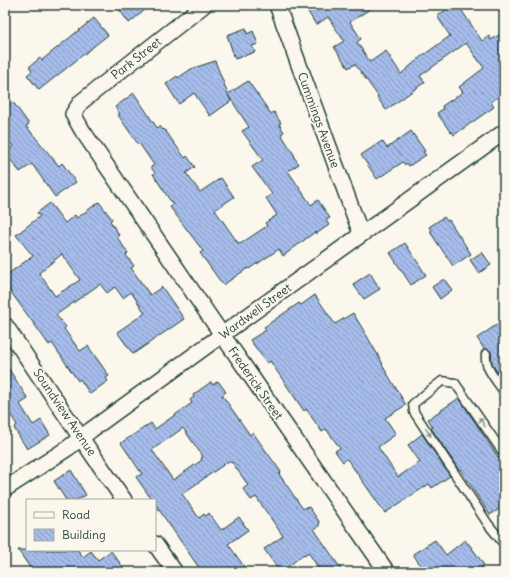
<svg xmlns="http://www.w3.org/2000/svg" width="509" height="577" font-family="Delius,sans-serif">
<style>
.building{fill:url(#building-back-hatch);stroke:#1f3d34;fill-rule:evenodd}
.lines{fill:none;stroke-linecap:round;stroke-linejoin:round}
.lane-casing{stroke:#1f3d34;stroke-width:11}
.street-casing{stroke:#1f3d34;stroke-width:18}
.lane{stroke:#fbf7ec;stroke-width:8}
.street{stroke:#fbf7ec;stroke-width:15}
.oneway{fill:#8d9a90}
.labels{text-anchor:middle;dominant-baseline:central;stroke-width:4;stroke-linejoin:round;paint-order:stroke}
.street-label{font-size:12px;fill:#1f3d34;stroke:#fbf7ec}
</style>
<defs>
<pattern id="building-back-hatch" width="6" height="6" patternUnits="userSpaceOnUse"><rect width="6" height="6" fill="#a6bcea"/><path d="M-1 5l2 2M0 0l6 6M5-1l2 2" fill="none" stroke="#879abe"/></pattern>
</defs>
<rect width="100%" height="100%" fill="#fbf7ec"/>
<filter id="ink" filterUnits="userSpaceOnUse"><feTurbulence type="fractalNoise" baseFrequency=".025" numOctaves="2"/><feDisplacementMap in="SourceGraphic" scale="8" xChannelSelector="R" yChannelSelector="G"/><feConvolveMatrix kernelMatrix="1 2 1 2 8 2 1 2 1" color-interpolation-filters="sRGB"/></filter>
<g filter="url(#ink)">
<path class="building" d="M116 5H151L129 23Z
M304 5H376L350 22 361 39 357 42 370 62 386 51 401 74 424 54H425L450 36 437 16 453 5H458L482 41 489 36 491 40 504 32V93L491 102 494 107 454 135 452 131 451 133 437 113 443 109 442 106 463 92 459 87 484 68 466 43 420 76 425 82 386 110 377 97 378 96 355 64 348 68 334 47 344 41 328 17 316 25Z
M94 18 108 35 39 90 27 75 32 71 29 67 40 58 42 60Z
M246 28 247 34 253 31 258 44 252 46 255 52 235 59 227 35Z
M215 61 228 94 248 81 271 114 274 112 281 123 279 124 284 132 281 134 295 156 294 157 299 164 288 171 311 205 318 200 330 218 326 220 329 225 316 234 315 232 283 256 279 249 257 264H256L249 269 248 268 223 285 200 253 203 251 170 207 173 205 153 174 155 173 151 167 154 165 139 143 138 144 118 115 120 114 115 107 134 93 157 128 160 126 163 130 164 129 185 158 187 156 195 167 186 173 200 192 221 178 234 197 215 210 238 243 239 242 240 244 267 226 265 223 277 215 266 198 272 194 252 167 263 160 242 131 249 127 228 95 231 101 210 116 194 93 179 104 166 84 177 76 178 78 191 69Z
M13 102 29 124 26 126 59 166 62 163 76 182 55 197 32 164 20 172 6 154 13 146 5 135V107Z
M411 131 425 151 423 152 426 155 409 166 407 163 405 165 403 162 377 179 361 155 382 141 387 148Z
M99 202 112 219 110 221 119 235 117 237 128 253 126 255 134 266 131 268 150 295 162 287 184 319 133 354 117 332 145 313 131 292 123 298 115 287 107 293 100 284 56 315 66 327 64 329 80 351 88 346 109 376 106 378 108 381 90 394 80 379 78 381 52 343 49 345 37 328 5 284V276L33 256 16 235 40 216 37 213 50 203 65 223 75 215 77 218ZM62 254 80 280 55 296 39 273Z
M444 217 447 221 449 220 471 254 453 266 430 232 432 231 429 227Z
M405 243 426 275 411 285 390 253Z
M482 252 491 265 479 273 470 260Z
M370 273 380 289 364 299 353 284Z
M444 279 452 290 440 299 432 287Z
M315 295 335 324 353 313 364 331 383 364 382 365 406 405 385 418 396 434 378 447 398 477 420 462 408 445 422 434 450 476 432 488 429 484 385 513 347 459 343 462 335 451 340 448 326 429 322 432 306 409 304 411 270 361 267 363 250 340 266 330 264 327 299 303 301 305Z
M504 320V382L494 367 492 363 491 351 486 349H484L477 338Z
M5 363 28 399 20 404 33 425 41 420 50 435 27 449 14 428 17 425 5 406Z
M218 381 226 392 222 395 250 435 253 432 256 437 281 472 279 474 303 509 306 507 307 508 309 507 320 523 319 524V526L314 529 343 572H321L308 552 305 555 304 554 281 572H280L264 549 283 536 256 497 251 500 243 489 248 485 232 462 231 463 229 461 182 494 199 518 204 514 206 516 209 513 221 530 239 517 248 530 228 544 248 572H202L155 504V500H152L136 477 142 474 121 443 151 423 155 429 192 403 190 400 194 397 193 395 194 394 211 382 213 385ZM183 428 203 457 201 458 202 460 173 480 152 450Z
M459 398 504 466V506L490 515 460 469 459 470 431 428 433 427 428 419Z
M71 470 86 495 77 500H66L54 481Z
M435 540 446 555 465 540 468 544H469L484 565 481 567 484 572H425L413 554Z
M18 550H78L83 557 91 551 98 560 111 551 123 567 116 572H33Z"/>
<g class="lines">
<g class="lane-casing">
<path id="lane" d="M486 354C484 368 497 381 504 392
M504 454 455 383 442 381 413 404 414 412 488 524 504 544"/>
</g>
<g class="street-casing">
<path id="street" d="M204 5 81 102 73 114 82 130 214 323 387 572
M277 5 361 234
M5 325 81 438 124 500
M5 489 68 448 91 430 234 326 504 132
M155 544 175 572"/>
</g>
<use href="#lane" class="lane"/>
<use href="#street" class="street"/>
</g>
<defs><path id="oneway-solid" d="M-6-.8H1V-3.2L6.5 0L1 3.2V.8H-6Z"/></defs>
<g class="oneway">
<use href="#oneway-solid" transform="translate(482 422) rotate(-124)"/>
<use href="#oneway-solid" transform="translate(428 432) rotate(57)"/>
</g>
</g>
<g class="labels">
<g class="street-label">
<text transform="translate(136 58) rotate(-38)">Park Street</text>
<text transform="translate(319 120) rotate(70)">Cummings Avenue</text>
<text transform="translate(255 311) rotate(-36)">Wardwell Street</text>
<text transform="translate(256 383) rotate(55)">Frederick Street</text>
<text transform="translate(65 412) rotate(56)">Soundview Avenue</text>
</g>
</g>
<rect width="509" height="577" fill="none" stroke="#fbf7ec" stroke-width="20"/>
<rect x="10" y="10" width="489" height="557" fill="none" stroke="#1f3d34" stroke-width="1.5" filter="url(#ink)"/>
<rect x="26" y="499" width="130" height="52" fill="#fbf7ec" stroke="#a3ada2"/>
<rect x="34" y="512" width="20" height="6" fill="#fbf7ec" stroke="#a3ada2"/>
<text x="62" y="519" font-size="12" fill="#1f3d34">Road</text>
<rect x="34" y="529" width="20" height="12" fill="url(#building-back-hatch)" stroke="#a3ada2"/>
<text x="62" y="539" font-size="12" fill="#1f3d34">Building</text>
</svg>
